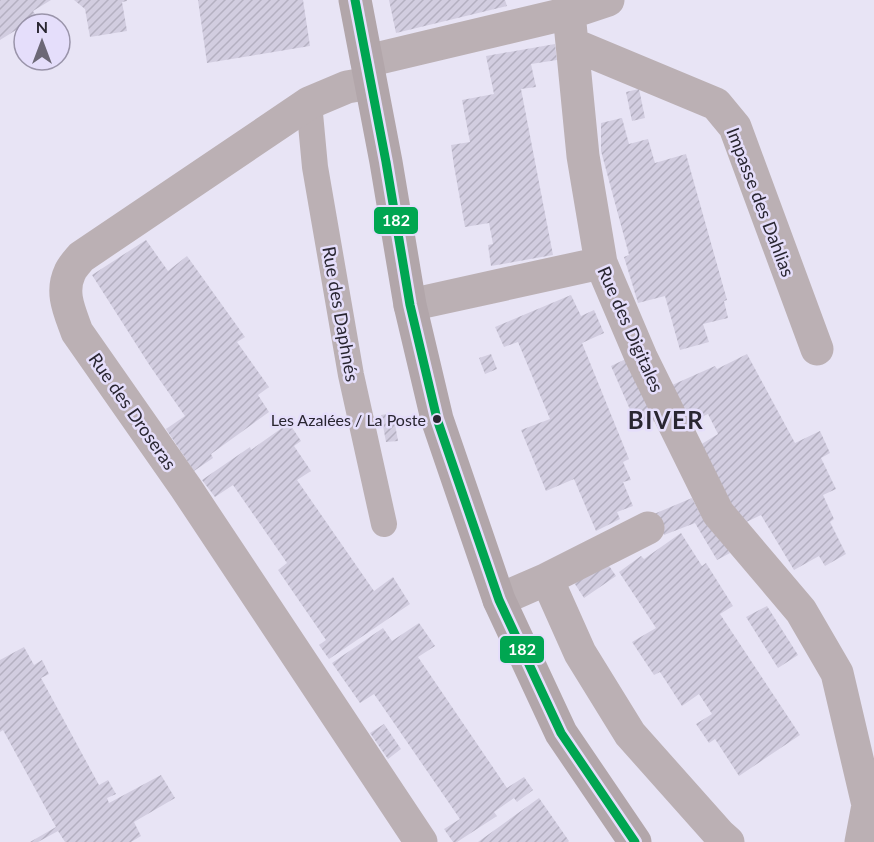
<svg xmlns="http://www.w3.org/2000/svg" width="874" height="842" font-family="Lato,sans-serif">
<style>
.building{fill:url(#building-hatch)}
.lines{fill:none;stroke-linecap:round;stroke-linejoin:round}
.lane{stroke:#bbb0b4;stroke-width:26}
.street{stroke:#bbb0b4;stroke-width:33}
.secondary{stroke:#b2a6aa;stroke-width:33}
.bus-1-casing{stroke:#e5defb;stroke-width:14}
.bus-1{stroke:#00a651;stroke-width:9}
.bus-dot{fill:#292631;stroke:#e5defb;stroke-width:2}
.labels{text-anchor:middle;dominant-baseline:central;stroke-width:5;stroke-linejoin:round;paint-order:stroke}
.bus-label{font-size:16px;fill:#292631;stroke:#e5defb;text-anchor:end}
.street-label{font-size:18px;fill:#292631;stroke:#e5defb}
.district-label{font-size:24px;font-weight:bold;letter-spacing:1.5px;fill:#292631;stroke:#e5defb}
.line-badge{stroke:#e5defb;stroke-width:2}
.badge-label{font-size:16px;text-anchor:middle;font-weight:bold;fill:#fff}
</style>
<defs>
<pattern id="building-hatch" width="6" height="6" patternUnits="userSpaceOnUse" patternTransform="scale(1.5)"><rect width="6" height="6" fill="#d2cde0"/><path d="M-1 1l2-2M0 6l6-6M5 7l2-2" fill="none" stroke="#b4b0c1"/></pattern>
</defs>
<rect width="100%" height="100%" fill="#e8e4f5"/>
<path class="building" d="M0 0H51L33 11 37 17 0 40Z
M74 0H127V1L122 2 127 31 90 37 85 9Z
M198 0H303L310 46 207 63Z
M389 0H505L507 6 396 33Z
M555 44 557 60 531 64 536 87 521 89 553 255 491 266 488 245 493 244 489 223 465 227 454 166 451 145 470 142 462 100 494 94 486 56Z
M639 89 645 118 632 121 626 92Z
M622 118 629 144 648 139 655 163 686 154 727 300 724 301 728 318 703 324 709 342 680 350 665 296 638 303 624 257 629 255 601 151V123Z
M146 240 168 271 187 256 245 337 237 342 269 387 258 395 269 412 211 454 213 458 194 471 166 429 185 416 150 366 92 275Z
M571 295 581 316 594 310 604 333 582 343 629 459 623 462 631 480 623 482 633 506 617 512 620 519 596 531 574 479 546 491 521 430 550 419 518 342 504 347 495 327Z
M491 354 497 369 485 374 479 358Z
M747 354 795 443 820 431 830 453 821 458 836 489 823 495 834 519 830 522 846 554 825 566 819 556 794 570 761 515 742 524 700 445 718 434 708 414 687 424 670 386 715 366 717 369Z
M628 358 657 420 638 428 611 366Z
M393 413 398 441 386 442 381 415Z
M289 423 301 441 294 446 311 471 297 480 374 591 393 577 410 604 329 659 319 645 326 640 278 570 287 563 233 485 215 497 202 480 250 447 251 450Z
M692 498 703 519 707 518 730 553 717 560 695 523 664 535 654 514Z
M681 533 702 566 706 563 733 606 720 614 800 735 739 776 715 739 709 743 696 724 712 714 699 694 682 706 660 672 654 675 632 642 656 628 619 572 641 556 644 559Z
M603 557 616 576 584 598 571 578Z
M767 606 798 655 778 668 746 617Z
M419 623 435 646 418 657 507 788 524 777 533 790 517 802 514 798 494 812 497 816 457 842H453L444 829 460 819 374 694 360 703 332 663 383 628 392 641Z
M24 647 34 665 42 660 49 674 41 678 99 785 108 780 116 794 107 798 109 803 161 775 175 798 134 822 141 836 131 842H65L58 831 38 842H30L56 827 3 730 0 732V660Z
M384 724 401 749 388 759 370 733Z
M539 798 569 841 568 842H478Z"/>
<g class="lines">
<path class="lane" d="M309 103 315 167 351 375 384 524"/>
<path class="street" d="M569 13 583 156 601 263 641 357 718 513 801 611 837 673 868 805 861 842
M572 44 716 104 735 127 817 349
M367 61 569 13 608 0
M370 83 347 87 309 103 81 257C77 262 72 267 70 272 60 293 70 312 77 332L186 488 421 842
M410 305 601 263
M547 579 648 528
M499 600 547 579 580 653 630 734 719 834 728 842"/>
<path class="secondary" d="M355 0 386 162 410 305 437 419 499 600 561 733 635 842"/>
<g class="bus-1-casing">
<path id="bus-1" d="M355 0 386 162 410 305 437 419 499 600 561 733 635 842"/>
</g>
<use href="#bus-1" class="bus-1"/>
</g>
<circle class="bus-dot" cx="437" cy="419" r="5"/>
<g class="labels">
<g class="bus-label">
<text x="426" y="419">Les Azalées / La Poste</text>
</g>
<g class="street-label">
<text transform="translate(761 202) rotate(69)">Impasse des Dahlias</text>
<text transform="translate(341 314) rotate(80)">Rue des Daphnés</text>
<text transform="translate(631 329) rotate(66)">Rue des Digitales</text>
<text transform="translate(133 411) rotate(55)">Rue des Droseras</text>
</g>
<g class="district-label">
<text x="666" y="419">BIVER</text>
</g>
</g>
<g class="line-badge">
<rect x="373" y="206" width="46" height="29" rx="6" fill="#00a651"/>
<rect x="499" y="635" width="46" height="29" rx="6" fill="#00a651"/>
</g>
<g class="badge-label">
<text x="396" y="226">182</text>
<text x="522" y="655">182</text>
</g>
<g transform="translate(42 42)"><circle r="28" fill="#e5defb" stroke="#9a94aa" stroke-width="1.5"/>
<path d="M0-4.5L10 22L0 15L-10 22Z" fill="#6c6876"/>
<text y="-9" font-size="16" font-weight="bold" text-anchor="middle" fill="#292631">N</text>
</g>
</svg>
